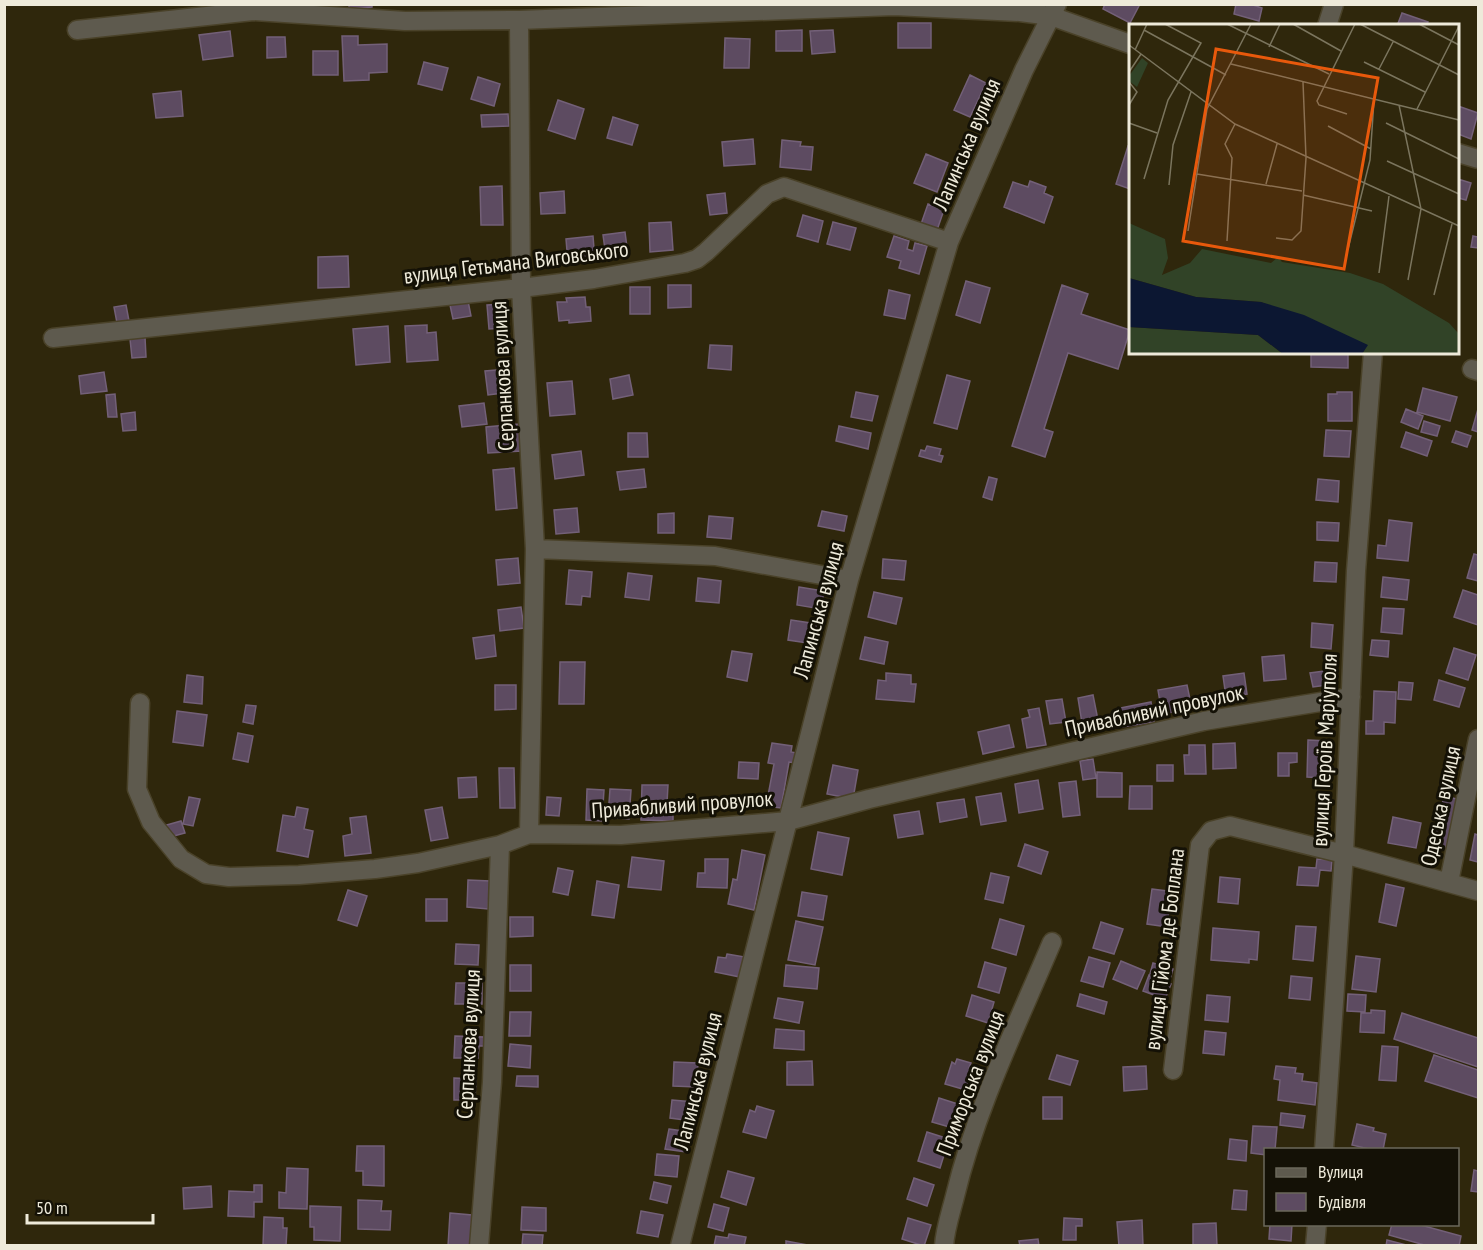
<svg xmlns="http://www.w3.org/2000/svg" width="1483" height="1250" font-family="'PT Sans Narrow',sans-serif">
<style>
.building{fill:#5d4b61;stroke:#736078;stroke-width:1.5}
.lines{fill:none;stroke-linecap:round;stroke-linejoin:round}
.street-casing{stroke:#4a4229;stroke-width:21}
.street{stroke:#5e5a4e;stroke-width:18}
.labels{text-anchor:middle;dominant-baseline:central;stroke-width:6;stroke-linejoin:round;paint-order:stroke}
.street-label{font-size:22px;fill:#eeeada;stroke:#141106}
.inset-road{fill:none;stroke:#7b755e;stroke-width:1.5}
.view{fill:#e8590c;fill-opacity:0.15;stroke:#e8590c;stroke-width:3}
.inset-edge{fill:none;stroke:#eeeada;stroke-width:3}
</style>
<rect width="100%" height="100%" fill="#2f270c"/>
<path class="building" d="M349 4H372V7L349 9Z
M1105 4H1140L1130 23 1103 9Z
M1236 4H1250L1262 8 1259 21 1234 14Z
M1402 13 1428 22 1426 26H1397Z
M898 23H931V48H898Z
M802 30V51H776V31Z
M833 30 835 52 812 54 810 31Z
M230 31 233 56 203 60 199 35Z
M342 36H358V45L387 44V72L369 73V80L344 81Z
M267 37H285L286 57 267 58Z
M725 38 750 39 749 68H724Z
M313 51H338V75H313Z
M424 62 448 68 442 90 418 84Z
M970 75 986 83 970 117 954 110Z
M478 77 500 84 494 106 471 99Z
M181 91 183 116 156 118 153 94Z
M558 100 584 109 575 139 548 130Z
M1458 106 1478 113 1471 139 1458 134Z
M508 114 509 126 482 127 481 115Z
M613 117 638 125 632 145 607 138Z
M753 139 755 164 724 166 722 142Z
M782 140 801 142 800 146 813 147 811 170 780 167Z
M1128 146 1130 147V189L1116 184Z
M926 154 948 163 937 192 914 183Z
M1458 179 1471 183 1466 200 1458 198Z
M1030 181 1046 187 1044 193 1053 197 1044 223 1004 207 1013 182 1028 187Z
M502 186 503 225H481L480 187Z
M564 191 565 213 541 214 540 193Z
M725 193 727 213 710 215 707 195Z
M928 204 944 210 936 233 920 227Z
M803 215 823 221 818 242 797 236Z
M671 222 673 250 650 252 649 223Z
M833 222 856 228 850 250 827 244Z
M625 232 628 255 606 257 603 235Z
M593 236 595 261 568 263 566 239Z
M894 236 909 241 907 249 913 251 915 243 927 246 919 274 899 268 901 261 887 257Z
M1473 236 1478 237V248L1471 247Z
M348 256 349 287 318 288V257Z
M966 281 990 288 980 323 956 315Z
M668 285H691V307L668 308Z
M1062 285 1088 294 1081 314 1130 330 1118 369 1068 353 1044 429 1053 432 1045 457 1012 446Z
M630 287H650V314H630Z
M889 290 910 295 905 319 884 315Z
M585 297 586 307H590L591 321 569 323V320L559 321 557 302H567L566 298Z
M468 301 471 316 453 319 450 305Z
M504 304 506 328 489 329 487 305Z
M126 305 129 321 117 323 114 307Z
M427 325V333L436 332 438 360 407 362 405 326Z
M388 326 390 362 356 365 353 329Z
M145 337 146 357 132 358 130 339Z
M710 345 732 346 731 370 708 368Z
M1311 352H1348V368L1311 367Z
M508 369 511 392 488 395 485 371Z
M104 372 107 391 81 394 79 376Z
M629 375 633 395 613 399 610 379Z
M947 375 970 381 957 429 934 423Z
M572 381 575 414 550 416 547 383Z
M1423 388 1457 397 1450 421 1417 412Z
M856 392 878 396 872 421 851 417Z
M1337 392H1352V421H1328V394H1337Z
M115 394 117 417H108L106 395Z
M484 403 487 424 462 427 459 406Z
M1406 409 1423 416 1418 429 1401 422Z
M1478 409V432L1472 430Z
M135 412 136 430 123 431 121 414Z
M1424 421 1440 426 1437 436 1421 432Z
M519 424 522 451 488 453 486 427Z
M839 426 871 433 868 449 836 441Z
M1326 430 1351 431 1349 457 1324 456Z
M1456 431 1471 436 1467 447 1452 442Z
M1406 432 1432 441 1427 456 1401 447Z
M628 433H647L648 457H628Z
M927 446 941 449 939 455 943 456 941 462 919 456 921 450 925 451Z
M581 451 584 475 555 479 552 455Z
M514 468 517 508 496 510 493 470Z
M644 469 646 487 620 490 617 472Z
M989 477 997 479 992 500 983 497Z
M1318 479 1339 481 1338 502 1316 500Z
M577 508 579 532 556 534 554 510Z
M822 511 847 516 844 531 818 526Z
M674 513V533H658V514Z
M709 516 733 518 731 539 707 537Z
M1389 520 1412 523 1408 561 1377 558 1378 545 1386 546Z
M1317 522 1339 523 1338 541 1317 540Z
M1474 554 1478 555V581L1467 578Z
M518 558 520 583 498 585 496 560Z
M883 559 906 561 904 580 882 578Z
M1315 562 1337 563 1336 582 1314 581Z
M569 570 592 572 590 597 582 596 581 605 566 604Z
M628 573 652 576 649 600 625 597Z
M1383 577 1409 580 1407 600 1381 597Z
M698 578 721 581 719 603 696 601Z
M799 587 824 591 821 609 797 605Z
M1463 590 1478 595V625L1454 617Z
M874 592 902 598 896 624 868 617Z
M521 607 524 628 500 631 498 610Z
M1383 608 1404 609 1402 634 1381 632Z
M791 620 817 624 814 644 788 640Z
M1312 623 1333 625 1331 649 1311 647Z
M494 635 496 656 476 659 473 638Z
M865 637 888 642 884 664 860 659Z
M1372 640 1389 641 1388 657 1370 655Z
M1454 648 1476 655 1468 680 1446 673Z
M732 651 752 654 747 681 727 677Z
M1284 655 1286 679 1264 681 1262 657Z
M560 662H585L584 704H559Z
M1324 671 1327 685 1313 687 1310 673Z
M886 673 911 675V684H916L914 702 876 699 878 680 886 681Z
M1244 673 1247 694 1226 697 1223 676Z
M187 675 203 677 202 704 184 702Z
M1439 680 1465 688 1459 707 1434 700Z
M1399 682 1413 683 1411 700 1398 699Z
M495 685H516V709L495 710Z
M1187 685 1192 709 1162 714 1158 690Z
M1374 691 1396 692 1395 723 1384 722V734H1366V721H1373Z
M1093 695 1098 720 1082 723 1078 698Z
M1062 699 1066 722 1050 724 1046 701Z
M1151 702 1154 722 1123 727 1120 708Z
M246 705 256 706 253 724 243 722Z
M1039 708 1046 745 1027 748 1022 719 1030 717 1028 710Z
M177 711 207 715 203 746 173 742Z
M1009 725 1014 747 983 754 978 732Z
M238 733 253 736 248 762 233 759Z
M1308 740 1328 741 1326 778 1307 777Z
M772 743 792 746 791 752 797 753 795 763 789 762 781 808 766 806 774 764 768 763Z
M1235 743 1236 768 1213 769V744Z
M1189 745H1205L1206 774H1185L1184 755H1189Z
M1278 753H1297V762L1289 763V776H1278Z
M1093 759 1096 778 1083 780 1080 761Z
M739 762 759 763 758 779 738 778Z
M833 765 858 770 853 799 827 794Z
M1157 765H1173V781H1157Z
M499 768H514L515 808H500Z
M1097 772 1122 773V797H1097Z
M476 777 477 797 459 798 458 778Z
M1038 780 1043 809 1019 813 1015 784Z
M1076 781 1080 815 1063 817 1059 783Z
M642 785H668L667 803 673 804V821L641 820Z
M1130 786H1152V809H1129Z
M587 789 604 790 602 821 586 820Z
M610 789 631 790 629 819 608 817Z
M1001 793 1006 821 981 825 976 797Z
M1444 796 1457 799 1446 847 1433 844Z
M189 797 200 799 193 826 183 824Z
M547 797 561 798 559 816 546 815Z
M964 799 967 817 940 822 937 803Z
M297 807 308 809 304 829 313 831 308 857 277 851 283 815 295 817Z
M442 807 448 838 431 841 425 810Z
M919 811 923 834 898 838 894 815Z
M366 816 371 853 345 856 343 836 352 834 350 818Z
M1393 817 1421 823 1416 848 1388 843Z
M181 821 185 833 166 838 163 826Z
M818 832 849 838 842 875 811 869Z
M1475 834 1478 835V862L1470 860Z
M1025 844 1048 852 1041 874 1018 866Z
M742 850 765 855 754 910 728 904 733 879 737 880Z
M632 857 664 861 661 890 628 887Z
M705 859H728L727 888 697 887 698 873H705Z
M1317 859 1332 860 1331 871 1320 870 1318 886 1297 885 1299 867 1316 868Z
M558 868 573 871 568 895 553 892Z
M991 873 1009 877 1003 903 985 899Z
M1220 877 1240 879 1238 904 1218 902Z
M468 880 490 881 488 909 467 907Z
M597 881 619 885 614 918 592 915Z
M1386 884 1404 888 1396 926 1379 922Z
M1152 889 1175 892 1174 901 1170 900 1167 927 1147 924Z
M348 890 367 896 357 926 338 920Z
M802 892 827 896 823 920 798 916Z
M426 899H447V921H426Z
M510 917H533V936L510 937Z
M1000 919 1024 926 1016 955 992 948Z
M796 921 823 927 815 965 788 960Z
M1101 922 1123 929 1114 954 1093 948Z
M1296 926 1316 927 1313 961 1293 959Z
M1213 928 1259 932 1257 960 1249 959V963L1211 960Z
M456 944 479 945 478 965 455 964Z
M727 954 745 957 740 977 715 972 718 957 726 958Z
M1356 956 1380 959 1376 992 1352 989Z
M1089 957 1110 963 1103 987 1081 981Z
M1121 961 1145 971 1137 989 1113 979Z
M985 962 1006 968 999 993 978 987Z
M1153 963 1173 969 1170 979 1150 974Z
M510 965H531V991H510Z
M786 965 819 968 817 989 784 986Z
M1149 975 1171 984 1165 999 1143 991Z
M1291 976 1312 978 1310 1000 1289 998Z
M456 983H482V1004H455Z
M1080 994 1107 1002 1104 1014 1077 1006Z
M1348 994 1366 995 1365 1012 1347 1011Z
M972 995 994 1002 988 1023 966 1016Z
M1207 995 1230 997 1228 1022 1205 1020Z
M778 998 803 1002 799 1023 774 1018Z
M1371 1010 1385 1011 1384 1033 1360 1032 1361 1013H1371Z
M510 1012H531L530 1036H509Z
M1402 1013 1478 1038V1067L1394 1039Z
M776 1029 804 1031V1050L774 1048Z
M1205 1031 1226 1033 1224 1055 1203 1053Z
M455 1036 484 1037V1046H479L478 1058H454Z
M510 1044 531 1046 530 1068 508 1066Z
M1382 1046 1398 1047 1396 1081 1379 1080Z
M1057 1055 1078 1061 1070 1085 1049 1079Z
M1434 1055 1478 1070V1098L1425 1081Z
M957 1059 971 1063 969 1068 973 1069 966 1090 945 1084 952 1062 955 1064Z
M812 1061 813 1085H787V1062Z
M674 1062 698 1063 697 1087 673 1086Z
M1146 1066 1147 1089 1124 1091 1123 1067Z
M1276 1066 1296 1068 1295 1073 1303 1074 1302 1081 1317 1083 1315 1105 1278 1100 1280 1080 1274 1079Z
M517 1076H538V1087L516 1086Z
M454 1078 476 1079 475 1100H454Z
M1043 1097H1062V1119H1043Z
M939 1098 961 1105 953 1128 932 1122Z
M672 1100 694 1102 692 1121 670 1118Z
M757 1106 774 1111 766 1138 743 1132 750 1110 755 1112Z
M1281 1113 1305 1116 1303 1128 1280 1125Z
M1357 1124 1374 1128 1373 1131 1386 1134 1383 1150H1373L1352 1145Z
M1253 1126 1277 1127 1275 1150H1266V1155L1251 1153Z
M669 1129 690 1132 686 1152 665 1149Z
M927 1132 949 1139 940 1168 918 1161Z
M1230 1139 1247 1141 1246 1161 1228 1159Z
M357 1146H384V1186L363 1185V1171H356Z
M657 1154 679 1156 677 1177 655 1175Z
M287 1168 308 1169 307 1209 279 1208V1192L286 1193Z
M1474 1170 1478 1171V1192L1471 1191Z
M728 1171 754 1178 746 1205 721 1197Z
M914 1178 934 1185 927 1206 907 1199Z
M654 1182 671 1186 667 1203 650 1199Z
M254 1185H262V1202H254V1217L228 1216 229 1191 254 1192Z
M211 1186 212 1207 184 1209 183 1188Z
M1234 1190 1247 1191 1246 1210 1232 1209Z
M358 1200 382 1201 381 1211H391L390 1230 358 1229Z
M714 1204 729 1208 723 1231 708 1227Z
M310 1206 341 1207 340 1241 314 1240V1227H310Z
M522 1207 546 1208V1231L521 1230Z
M641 1211 663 1215 658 1237 637 1233Z
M450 1213 472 1215 470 1246H448Z
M264 1217 283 1218V1228H287L286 1246H263Z
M908 1218 931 1225 924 1246 902 1239Z
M1064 1218 1082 1219V1226H1076V1240H1063Z
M1142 1220 1143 1246H1119L1117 1222Z
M1216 1223 1217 1246H1193V1224Z
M1270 1224H1292L1291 1241 1269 1239Z
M1392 1224H1417L1461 1236 1459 1246H1428L1389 1235Z
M523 1234 543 1235 542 1246H522Z
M729 1234 746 1237 744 1246H714L716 1236 728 1238Z
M1038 1239 1039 1246H1020L1019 1241Z
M1387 1240 1410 1246H1386Z
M786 1241 813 1246H786Z"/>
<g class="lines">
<g class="street-casing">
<path id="street" d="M519 20 521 288 535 549 529 834
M1327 26 1334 4
M77 30 253 11 405 21 519 20 894 6 1020 12 1051 16 1130 44
M1458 153 1478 159
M53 338 521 288 594 279 685 263 697 259 706 252 767 194 784 187 949 242
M1472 369 1478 371
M535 549 715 556 849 580
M140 703 137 789 151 822 181 859 206 874 229 877 299 875 375 869 418 863 500 845 529 834 621 835 788 821 869 799 1204 721 1351 697
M1449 882 1478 739
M1173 1070 1200 845 1211 831 1230 826 1344 854 1478 891
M1324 1150 1344 854 1356 571 1373 352
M479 1246 492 1082 500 845
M680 1246 849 580 949 242 1024 70 1057 4
M944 1246C945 1229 951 1212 955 1196 976 1108 1017 1025 1052 942
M1315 1246 1317 1224"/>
</g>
<use href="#street" class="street"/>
</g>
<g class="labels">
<g class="street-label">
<text transform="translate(966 144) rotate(-67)">Лапинська вулиця</text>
<text transform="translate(516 262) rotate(-7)">вулиця Гетьмана Виговського</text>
<text transform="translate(502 376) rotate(-93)">Серпанкова вулиця</text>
<text transform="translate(818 610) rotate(-75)">Лапинська вулиця</text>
<text transform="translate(1154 710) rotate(-12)">Привабливий провулок</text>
<text transform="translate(1324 750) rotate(-87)">вулиця Героїв Маріуполя</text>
<text transform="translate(682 804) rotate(-4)">Привабливий провулок</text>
<text transform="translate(1440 806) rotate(-78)">Одеська вулиця</text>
<text transform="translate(1164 949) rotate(-83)">вулиця Гійома де Боплана</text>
<text transform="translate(468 1044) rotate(-87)">Серпанкова вулиця</text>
<text transform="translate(697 1081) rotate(-76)">Лапинська вулиця</text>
<text transform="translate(970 1083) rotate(-69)">Приморська вулиця</text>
</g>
</g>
<g transform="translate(1129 24)">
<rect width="330" height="330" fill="#2f270c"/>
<path d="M13 34 19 39 8 63 0 57V52ZM0 199 36 215 39 234 33 251 61 239 73 225 142 239 149 233 153 238 221 249 254 260 320 299 330 310V330H233L238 321 132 278 67 273 0 254ZM0 303 129 311 154 330H0Z" fill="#314327"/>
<path d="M0 254 67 273 132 278 175 291 239 321 233 330H154L129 311 0 303Z" fill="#0c1732"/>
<path class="inset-road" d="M98 0 200 50M164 0 212 27M231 0 330 51M290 0 330 21M15 6 97 51M0 21 106 100 330 202M140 23 151 0M6 26 18 0M235 38 296 68M102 40 330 96M250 45 264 18M0 48 12 30M0 58 8 68 0 81M270 81 292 185 279 256M288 85 330 2M218 90 190 81 188 77 226 0M0 99 28 109M257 99 330 135M199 102 242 125M258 137 330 170M68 150 173 167M15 155 39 76 72 19 36 0M137 160 148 120M40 161 44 121 62 68M174 171 243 187M59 207 78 85 122 0M147 214 163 216 172 207 177 134 174 58M98 217 103 134 96 120 106 100M219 225 241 136 245 76M250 249 260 172M305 271 323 200"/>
<path class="view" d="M87 25 249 54 215 245 54 217Z"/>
<rect width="330" height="330" class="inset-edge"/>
</g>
<rect width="1483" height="1250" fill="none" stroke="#eeeada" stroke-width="12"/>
<rect x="1264" y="1148" width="195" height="78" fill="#141106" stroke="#6b685b" stroke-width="1.5"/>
<rect x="1276" y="1168" width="30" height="9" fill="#5e5a4e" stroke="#6b685b" stroke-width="1.5"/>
<text x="1318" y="1178" font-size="18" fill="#eeeada">Вулиця</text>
<rect x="1276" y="1193" width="30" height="18" fill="#5d4b61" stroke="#6b685b" stroke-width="1.5"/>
<text x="1318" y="1208" font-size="18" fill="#eeeada">Будівля</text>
<path d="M27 1214v9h126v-9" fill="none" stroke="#eeeada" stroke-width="3"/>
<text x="36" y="1214" font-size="18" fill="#eeeada" stroke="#141106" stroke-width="4.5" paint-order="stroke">50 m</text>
</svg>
